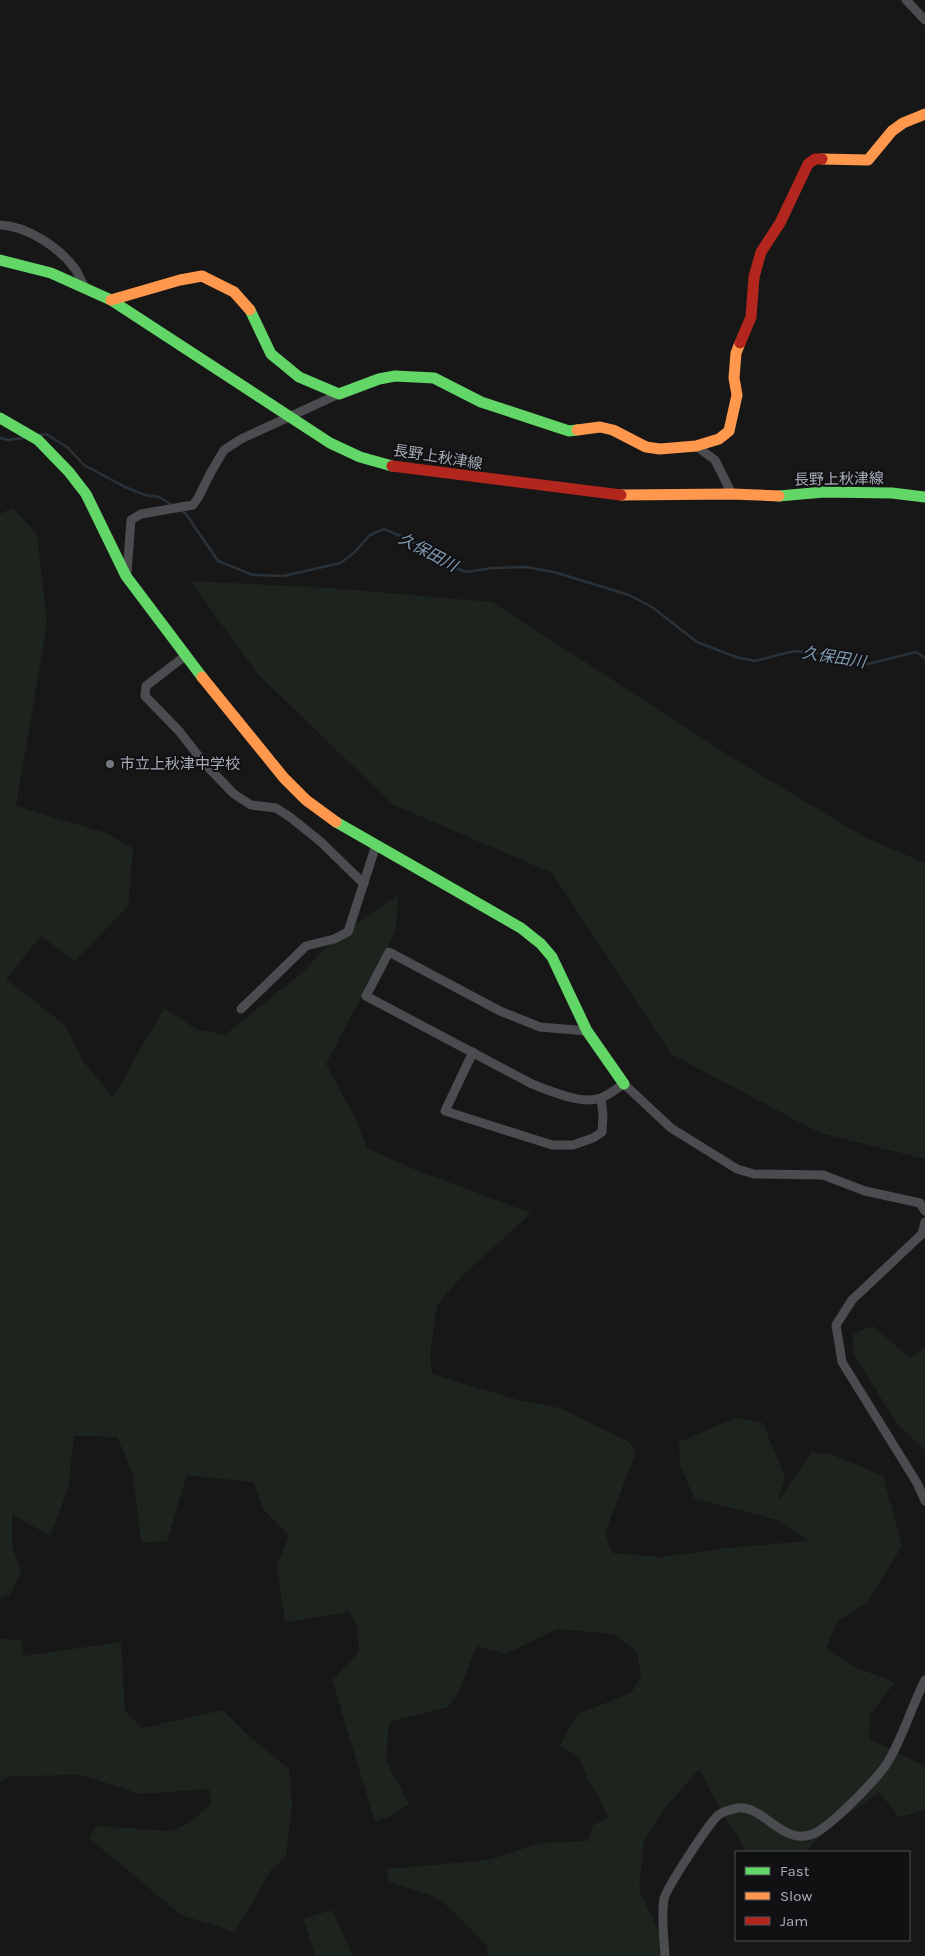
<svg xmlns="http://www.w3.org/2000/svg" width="925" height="1956" font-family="Karla,'Noto Sans JP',sans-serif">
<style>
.green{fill:#1d241e}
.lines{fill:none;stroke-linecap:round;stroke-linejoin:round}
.stream{stroke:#2a3239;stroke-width:2.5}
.street{stroke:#4b4c50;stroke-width:9}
.fast{stroke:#63d668;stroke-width:11}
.slow{stroke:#ff974d;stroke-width:11}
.jam{stroke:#b3261e;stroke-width:11}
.poi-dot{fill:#757880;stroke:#111113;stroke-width:2}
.labels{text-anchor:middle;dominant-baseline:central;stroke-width:4;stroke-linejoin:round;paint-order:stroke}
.street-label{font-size:15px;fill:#a8adb8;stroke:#111113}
.poi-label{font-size:15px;fill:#a8adb8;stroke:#111113;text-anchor:start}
.water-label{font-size:16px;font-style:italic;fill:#7f9bb3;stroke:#111113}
</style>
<rect width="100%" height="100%" fill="#171717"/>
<path class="green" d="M12 508 37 534 47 624 16 806 106 833 133 848 128 906 75 961 41 936 6 979 66 1026 83 1061 113 1097 164 1008 196 1029 225 1035 303 972 334 939 398 895 396 931 326 1064 355 1118 367 1148 411 1168 531 1213 463 1275 437 1305 430 1353 432 1374 518 1400 560 1408 629 1442 636 1452 605 1533 612 1553 661 1557 727 1548 808 1541 777 1520 694 1498 680 1465 679 1442 736 1418 763 1423 785 1478 778 1501 812 1452 830 1454 883 1476 902 1546 868 1602 838 1621 826 1648 854 1667 895 1682 870 1715 869 1739 925 1766V1810L899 1817 879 1792C859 1808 820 1831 807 1852H745L739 1838 721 1811 699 1769 665 1808 644 1840 639 1890 665 1944 664 1956H487L488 1947 449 1907 431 1895 389 1882 386 1869 489 1860 540 1843 588 1841 593 1825 608 1818 598 1795 588 1780 580 1759 560 1745 578 1714 631 1693 641 1677 637 1652 614 1634 557 1629 506 1654 477 1646 457 1695 448 1707 389 1722 386 1761 409 1804 391 1816 375 1821 332 1680 359 1652 357 1624 349 1612 285 1622 277 1565 289 1536 264 1510 253 1482 187 1475 167 1541 141 1543 133 1474 117 1437 74 1436 68 1489 50 1536 12 1514V1546L21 1571 10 1595 0 1598V514Z
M190 581 329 588 492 602 736 760 864 837 925 863V1159L820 1133 671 1054 552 873 392 804 258 674Z
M873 1326 910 1358 925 1348V1450L897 1424 854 1354 852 1334Z
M0 1639 21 1640 24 1656 121 1642 125 1711 142 1728 223 1710 250 1737 289 1769 292 1805 286 1856 271 1870 235 1932 181 1915 89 1838 97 1826 171 1831 191 1822 212 1803 209 1789 140 1794 82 1775 9 1776 0 1782Z
M332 1910 353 1956H313L314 1951 303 1919Z"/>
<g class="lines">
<path class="stream" d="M40 435 46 434 67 447 84 465 125 487 145 495 159 497 174 506
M0 438 8 440 23 438
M180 510 186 514 218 561 253 575 284 576 340 563 354 553 370 535 384 529 401 536 418 545 447 564 466 572 492 568 526 567 554 572 629 595 652 607 697 642 736 657 755 661 794 651 820 653 831 657 849 659 868 664 916 652 925 658"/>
<path class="street" d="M906 0 925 20
M0 225C28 226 60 248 76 270 79 276 82 282 85 288
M696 446 715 460 732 494
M127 573 131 520 141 514 193 505 198 498 211 472 224 450 241 439 339 394
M185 656 146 686 145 696 179 731 204 763 234 794 251 805 276 808 290 817 321 842 364 884
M241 1009 306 946 334 939 348 932 376 845
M587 1031 540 1027 500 1011 389 952 366 996 532 1084C551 1091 581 1105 601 1098 609 1095 617 1088 624 1084L671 1128 737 1169 754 1174 823 1175 865 1191 920 1203 925 1211
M473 1052 445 1111 552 1145H573L593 1138 602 1132 603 1115 601 1098
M925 1222 922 1234 852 1300 836 1325 842 1362 917 1483 925 1501
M665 1956C664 1938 661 1917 664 1899 666 1889 711 1819 720 1814 724 1811 733 1809 738 1808 765 1805 784 1850 817 1832 834 1822 880 1777 889 1760 903 1736 912 1706 925 1680"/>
<path class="fast" d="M0 260 51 273 111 300 330 443 360 457 392 466
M250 310 271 354 299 377 339 394 379 379 395 376 434 378 481 402 569 431 577 430
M0 418 38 440 69 472 86 494 126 576 202 677
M779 496 824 492 892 493 925 497
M336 822 521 928 541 944 552 957 587 1031 624 1084"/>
<path class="slow" d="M822 159 868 160 892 131 903 123 925 114
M111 300 180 280 202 276 234 292 250 310
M577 430 600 427 613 430 646 447 660 449 696 446 719 439 729 431 737 395 734 378 736 353 740 343
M621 495 732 494 779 496
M202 677 284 778 306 800 336 822"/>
<path class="jam" d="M740 343 751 317 754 277 761 252 780 223 808 164 815 159H822
M392 466 621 495"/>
</g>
<circle class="poi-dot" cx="110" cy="764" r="5"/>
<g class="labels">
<g class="street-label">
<text transform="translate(438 457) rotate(9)">長野上秋津線</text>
<text transform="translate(839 479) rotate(-1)">長野上秋津線</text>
</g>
<g class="poi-label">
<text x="120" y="764">市立上秋津中学校</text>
</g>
<g class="water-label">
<text transform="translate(428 552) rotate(28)">久保田川</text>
<text transform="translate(834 657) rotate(9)">久保田川</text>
</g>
</g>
<rect x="735" y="1851" width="175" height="90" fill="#111113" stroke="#4d4f55"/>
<rect x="745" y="1867" width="25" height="8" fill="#63d668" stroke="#4d4f55"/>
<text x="780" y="1876" font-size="15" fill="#a8adb8">Fast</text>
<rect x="745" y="1892" width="25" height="8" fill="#ff974d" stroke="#4d4f55"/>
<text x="780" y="1901" font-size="15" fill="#a8adb8">Slow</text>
<rect x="745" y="1917" width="25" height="8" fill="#b3261e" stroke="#4d4f55"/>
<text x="780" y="1926" font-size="15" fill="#a8adb8">Jam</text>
</svg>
